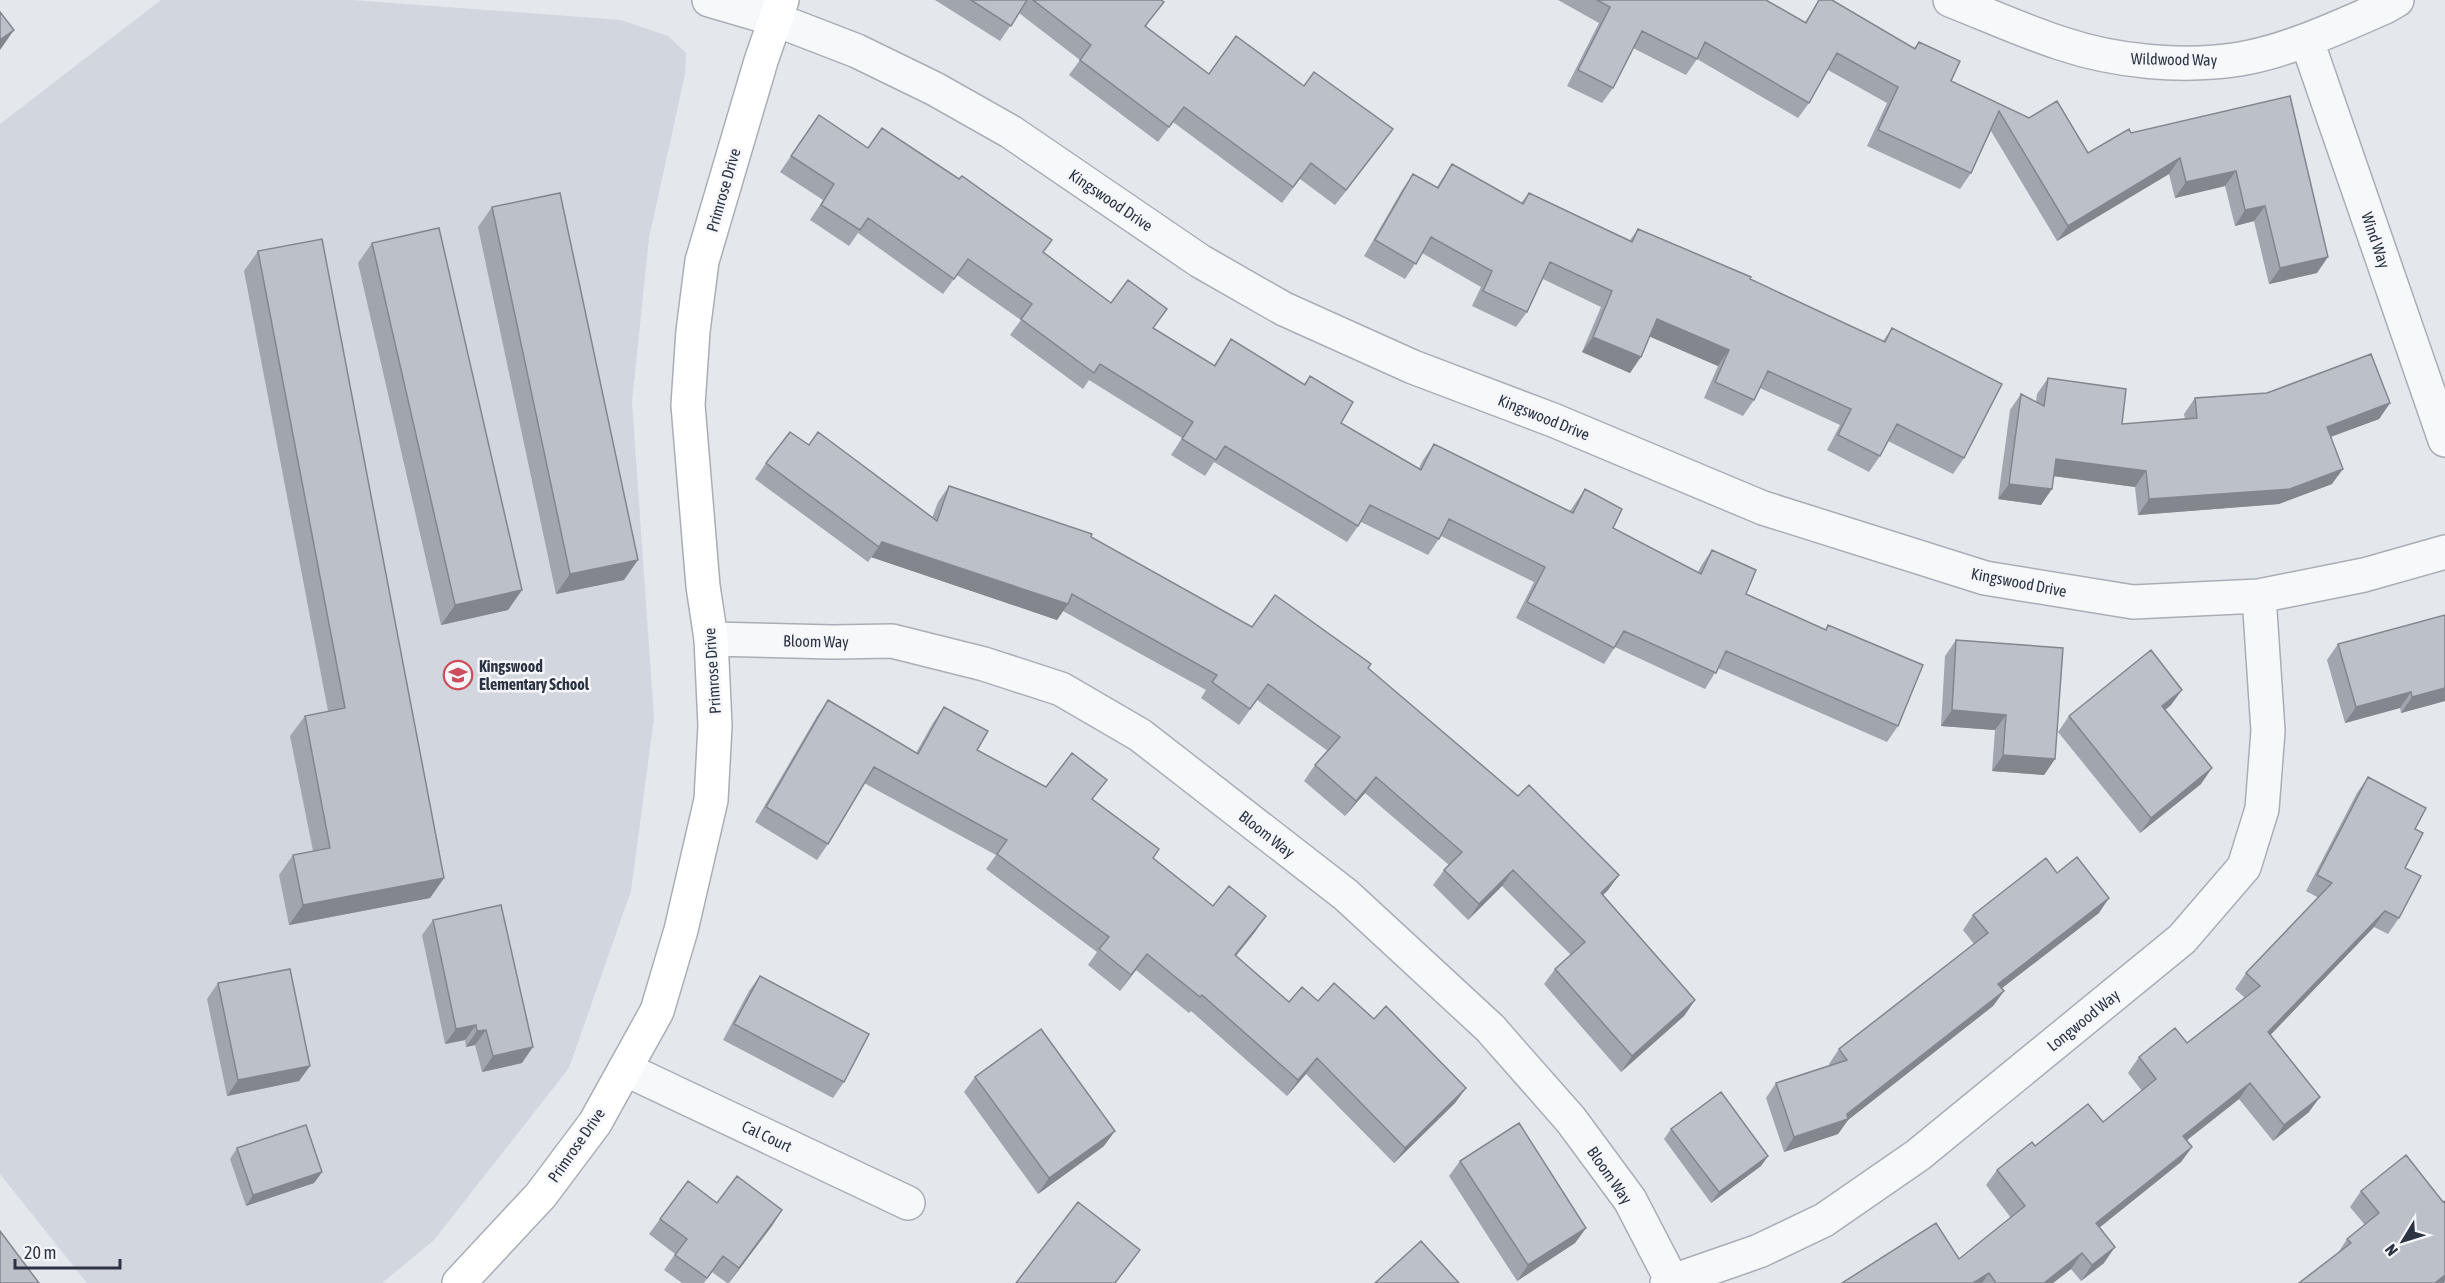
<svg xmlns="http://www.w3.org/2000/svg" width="2445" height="1283" font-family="'Asap Condensed',sans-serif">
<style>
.built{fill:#d2d6de}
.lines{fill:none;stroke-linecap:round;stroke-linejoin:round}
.street-casing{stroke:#a9aeb6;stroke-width:36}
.secondary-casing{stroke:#a9aeb6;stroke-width:36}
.street{stroke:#f7f8fa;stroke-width:33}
.secondary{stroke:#fff;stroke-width:33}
.wall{fill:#a1a5ad}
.shaded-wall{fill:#83868d}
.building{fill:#bbc0c9;stroke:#83868d;stroke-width:1.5}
.labels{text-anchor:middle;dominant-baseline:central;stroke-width:5;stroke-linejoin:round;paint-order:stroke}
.street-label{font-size:16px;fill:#2c3444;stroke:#f4f6f9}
.poi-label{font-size:16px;font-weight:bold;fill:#2c3444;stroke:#f4f6f9;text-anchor:start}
</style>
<rect width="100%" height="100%" fill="#e4e7ec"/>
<path class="built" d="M161 0H352L621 20 668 36 686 53 685 74 649 238 632 402 654 718 631 891 569 1068 434 1240 382 1283H87L0 1174V124Z"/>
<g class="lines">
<g class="street-casing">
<path id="street" d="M709 0 774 19 813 34 857 51 935 89 1011 132 1200 261 1284 309 1413 367 1553 420 1763 508 1985 578 2133 602 2259 596 2364 575 2445 552
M1950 0C1986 14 2023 31 2060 43 2116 62 2182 68 2240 59 2291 50 2338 27 2385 7L2397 0
M2307 41 2445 440
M711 639 833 642 892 641 984 664 1061 689 1140 735 1346 895 1490 1028 1571 1120 1630 1200 1672 1281
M625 1069 908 1203
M1667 1283 1759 1251 1824 1220 1918 1155 2182 939 2244 867 2262 809 2268 731 2259 596"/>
</g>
<g class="secondary-casing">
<path id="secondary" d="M459 1283 541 1195 595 1123 657 1011 681 930 711 800 715 726 711 639 703 586 688 405 693 331 702 261 761 61 782 0"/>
</g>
<use href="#street" class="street"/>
<use href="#secondary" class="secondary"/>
</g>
<path class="wall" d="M935 0H1161L1146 27 1209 74 1304 86 1393 129 1335 205 1300 179 1282 203 1173 122 1158 142 1069 75 1080 60 1019 13 1000 41Z
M1558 0H1766L1805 22 1819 0H1832L1914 48 1919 42 1951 81 2088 153 2131 133 2290 96 2317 273 2269 284 2254 221 2235 226 2225 186 2175 198 2169 174 2057 241 1991 131 1971 173 1960 189 1867 146 1887 103 1828 70 1809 103 1798 118 1697 59 1686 75 1633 48 1613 88 1602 103 1567 86 1599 23Z
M819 115 868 148 882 128 1043 252 1111 303 1214 365 1231 339 1304 384 1310 376 1341 423 1419 468 1423 460 1434 444 1570 511 1585 489 1613 528 1698 572 1701 566 1712 550 1746 594 1825 630 1828 625 1898 726 1887 742 1718 668 1705 689 1615 647 1604 664 1516 618 1534 582 1441 536 1428 555 1361 522 1347 542 1214 462 1205 476 1171 455 1182 438 1089 380 1083 389 1010 335 1021 320 957 275 943 294 858 233 849 246 810 220 823 200 780 172Z
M1452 164 1521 203 1529 193 1630 240 1638 229 1750 279 1883 341 1892 328 1964 458 1953 474 1888 441 1880 456 1869 472 1827 450 1840 425 1760 388 1754 400 1743 416 1704 398 1718 366 1649 336 1630 373 1582 352 1601 307 1543 279 1527 312 1516 327 1472 306 1481 287 1422 253 1405 279 1364 256 1402 190 1413 174 1437 187Z
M492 207 624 580 556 594 478 227Z
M372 243 522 590 508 610 441 625 358 263Z
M258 251 444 878 430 898 289 925 279 875 293 855 313 851 290 736 305 716 328 711 244 271Z
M2048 378 2122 424 2185 419 2184 414 2195 398 2390 403 2379 419 2331 437 2332 484 2279 504 2138 515 2135 487 2054 476 2041 505 1998 499 2010 410 2021 394 2036 402 2037 394Z
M809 445 932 518 938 502 949 486 1091 537 1252 627 1368 668 1518 796 1619 875 1608 890 1603 895 1695 1000 1684 1016 1621 1072 1544 984 1555 969 1571 955 1502 886 1468 920 1433 885 1444 870 1449 865 1365 793 1345 816 1304 781 1315 765 1328 751 1257 700 1239 725 1201 698 1206 690 1063 611 1057 620 871 557 868 562 755 479 766 463Z
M1956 640 2055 759 2044 775 1992 771 1995 730 1941 726 1945 656Z
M2338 644 2445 701 2401 713 2400 708 2345 723 2327 660Z
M828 700 916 753 933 723 944 707 977 750 1046 787 1092 800 1153 858 1213 906 1255 932 1236 956 1289 1002 1318 1001 1374 1019 1466 1088 1455 1103 1394 1163 1306 1074 1287 1096 1191 1011 1189 1013 1136 970 1120 991 1088 965 1097 952 986 869 996 855 864 783 828 844 817 860 755 822 817 716Z
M2171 705 2165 710 2201 784 2140 833 2058 732 2069 716Z
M2368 777 2415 829 2405 868 2399 918 2388 934 2374 927 2270 1035 2309 1112 2273 1141 2239 1099 2187 1140 2192 1147 2181 1162 2099 1228 2104 1263 2081 1281 2071 1269 2053 1283H1842L1959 1259 2011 1218 1986 1185 1997 1170 2035 1146 2103 1122 2142 1091 2128 1073 2139 1057 2187 1043 2245 998 2235 989 2246 973 2319 898 2306 891 2357 793Z
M2057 873 2099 913 2002 988 2004 991 1993 1006 1848 1120 1838 1134 1784 1152 1766 1098 1776 1083 1830 1066 1829 1064 1839 1049 1974 944 1963 930 1973 915Z
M433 920 522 1063 482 1072 475 1045 466 1047 465 1040 445 1044 422 935Z
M760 976 844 1082 833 1098 723 1040 749 991Z
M218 983 310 1066 299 1081 227 1096 207 999Z
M975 1077 1104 1146 1038 1194 964 1092Z
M1671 1129 1768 1156 1761 1166 1711 1203 1664 1139Z
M237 1148 322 1172 314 1183 246 1206 230 1159Z
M1460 1161 1586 1228 1575 1243 1517 1281 1449 1176Z
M2361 1191 2444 1283 2338 1253 2347 1239 2365 1225 2350 1207Z
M717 1203 782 1210 729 1283H727L712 1272 704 1283H682L664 1270 675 1254 649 1234 660 1219Z"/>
<path class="shaded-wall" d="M14 30 0 50V40Z
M1393 129 1382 144 1335 205 1346 190Z
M2180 158 2169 174 2057 241 2068 226Z
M2236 171 2225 186 2175 198 2186 182Z
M2265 206 2254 221 2235 226 2245 210Z
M2328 257 2317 273 2269 284 2280 268Z
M1657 319 1729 350 1718 366 1646 335Z
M1593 337 1641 357 1630 373 1582 352Z
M2390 403 2379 419 2316 442 2327 427Z
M2056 459 2146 471 2135 487 2045 475Z
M2343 469 2332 484 2279 504 2138 515 2149 499Z
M2009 484 2052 489 2041 505 1998 499Z
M882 542 1068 604 1057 620 871 557 868 562Z
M638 560 624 580 556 594 570 574Z
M522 590 508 610 441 625 455 605Z
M2445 688V701L2401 713 2412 697Z
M2182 690 2171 705 2151 722 2162 706Z
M2411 692 2400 708 2345 723 2356 707Z
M1952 710 2006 715 1995 730 1941 726Z
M2003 755 2055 759 2044 775 1992 771Z
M2212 768 2201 784 2140 833 2151 818Z
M1376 777 1365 793 1345 816 1356 801Z
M1513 870 1502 886 1468 920 1479 904Z
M1619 875 1608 890 1590 908 1601 893Z
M444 878 430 898 289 925 303 905Z
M2109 898 2099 913 1988 999 1998 984Z
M2385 911 2374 927 2258 1048 2268 1032Z
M1266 916 1255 932 1224 970 1235 955Z
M1147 954 1136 970 1120 991 1131 975Z
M2004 991 1993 1006 1848 1120 1838 1134 1784 1152 1794 1137 1847 1114Z
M1695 1000 1684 1016 1621 1072 1632 1056Z
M476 1025 465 1040 445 1044 456 1029Z
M486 1030 475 1045 466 1047 477 1031Z
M533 1047 522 1063 482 1072 493 1056Z
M1317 1058 1306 1074 1287 1096 1298 1080Z
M310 1066 299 1081 227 1096 238 1080Z
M2250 1083 2239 1099 2172 1152 2183 1136Z
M1466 1088 1455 1103 1394 1163 1405 1148Z
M2320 1097 2309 1112 2273 1141 2284 1125Z
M1115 1131 1104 1146 1038 1194 1049 1178Z
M2192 1147 2181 1162 2085 1239 2096 1223Z
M1768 1156 1761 1166 1711 1203 1719 1192Z
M322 1172 314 1183 246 1206 253 1195Z
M782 1210 772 1226 729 1283 739 1268Z
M1586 1228 1575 1243 1517 1281 1528 1265Z
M2115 1247 2104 1263 2081 1281 2092 1265Z
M2082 1253 2071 1269 2053 1283H2044Z
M1989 1273 1982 1283H1973Z
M2445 1275V1282L2444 1283H2435Z"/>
<path class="building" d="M971 0H1027L1011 26Z
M1033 0H1161L1164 2 1145 26 1209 74 1236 36 1304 86 1314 72 1393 129 1346 190 1311 163 1293 187 1184 107 1169 127 1080 60 1091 45Z
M1597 0H1766L1806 23 1819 0H1832L1915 49 1919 42 1960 61 1951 81 2029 118 2057 101 2088 153 2129 129 2131 133 2290 96 2328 257 2280 268 2265 206 2245 210 2236 171 2186 182 2180 158 2068 226 1999 111 1971 173 1878 130 1898 87 1837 53 1809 103 1705 42 1697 59 1642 31 1613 88 1578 70 1610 7Z
M0 12 14 30 0 40Z
M819 115 868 148 882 128 959 179 962 176 1052 240 1043 252 1111 303 1128 280 1167 309 1153 328 1215 366 1231 339 1305 385 1310 376 1353 402 1341 423 1421 470 1434 444 1573 513 1585 489 1622 509 1613 528 1701 574 1712 550 1756 570 1746 594 1826 630 1828 625 1923 665 1898 726 1726 651 1716 673 1624 631 1614 648 1527 602 1545 567 1449 519 1439 539 1370 505 1358 526 1225 446 1216 460 1182 439 1193 422 1100 364 1094 373 1021 319 1032 304 968 259 954 279 868 218 860 230 821 205 834 184 791 156Z
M1452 164 1523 204 1529 193 1632 242 1638 229 1751 277 1750 279 1885 342 1892 328 2002 384 1964 458 1897 424 1880 456 1838 435 1851 409 1768 371 1754 400 1715 382 1729 350 1657 319 1641 357 1593 337 1612 291 1550 262 1527 312 1483 291 1492 271 1431 237 1416 264 1375 240 1413 174 1438 188Z
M560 193 638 560 570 574 492 207Z
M439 228 522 590 455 605 372 243Z
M322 239 444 878 303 905 293 855 330 848 305 716 345 708 258 251Z
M2371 354 2390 403 2327 427 2343 469 2290 489 2149 499 2146 471 2056 459 2052 489 2009 484 2021 394 2044 406 2048 378 2126 389 2122 424 2197 418 2195 398 2267 393Z
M790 432 809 445 818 432 937 521 949 486 1092 534 1091 537 1252 627 1275 595 1371 664 1368 668 1518 796 1529 785 1619 875 1601 893 1695 1000 1632 1056 1555 969 1585 942 1513 870 1479 904 1444 870 1462 852 1376 777 1356 801 1315 765 1340 737 1268 684 1250 709 1212 682 1217 675 1072 594 1068 604 882 542 879 547 766 463Z
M2445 615V688L2412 697 2411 692 2356 707 2338 644Z
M1956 640 2063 648 2055 759 2003 755 2006 715 1952 710Z
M2151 650 2182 690 2162 706 2212 768 2151 818 2069 716Z
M828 700 918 754 944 707 988 731 977 750 1046 787 1072 753 1107 780 1092 799 1159 849 1153 858 1213 906 1229 886 1266 916 1235 955 1289 1002 1302 987 1318 1001 1334 983 1374 1019 1386 1006 1466 1088 1405 1148 1317 1058 1298 1080 1202 995 1200 997 1147 954 1131 975 1099 949 1109 937 997 854 1007 840 874 767 828 844 766 807Z
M2368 777 2426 808 2415 829 2423 833 2405 868 2421 876 2399 918 2385 911 2268 1032 2320 1097 2284 1125 2250 1083 2183 1136 2192 1147 2096 1223 2115 1247 2092 1265 2082 1253 2044 1283H1996L1989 1273 1973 1283H1842L1936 1223 1959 1259 2025 1206 1997 1170 2032 1142 2035 1146 2088 1104 2103 1122 2156 1079 2139 1057 2175 1028 2187 1043 2260 986 2246 973 2332 883 2317 875Z
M2077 857 2109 898 1998 984 2004 991 1847 1114 1848 1119 1794 1137 1776 1083 1847 1060 1839 1049 1988 933 1973 915 2046 858 2057 873Z
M501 905 533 1047 493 1056 486 1030 477 1031 476 1025 456 1029 433 920Z
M290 969 310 1066 238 1080 218 983Z
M760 976 869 1034 844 1082 734 1024Z
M1041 1029 1115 1131 1049 1178 975 1077Z
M1721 1092 1768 1156 1719 1192 1671 1129Z
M1519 1123 1586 1228 1528 1265 1460 1161Z
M306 1125 322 1172 253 1195 237 1148Z
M2406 1155 2443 1202 2445 1201V1275L2435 1283H2299L2351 1243 2347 1239 2379 1213 2361 1191Z
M737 1176 782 1210 739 1268 723 1256 707 1278 675 1255 687 1239 660 1219 688 1181 717 1203Z
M1078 1202 1140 1250 1115 1283H1016Z
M0 1231 39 1283H0Z
M1421 1241 1459 1283H1375Z"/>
<defs>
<g id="school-ring" transform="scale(1.5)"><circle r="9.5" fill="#f4f6f9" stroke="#cd4d5c" stroke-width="1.5"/><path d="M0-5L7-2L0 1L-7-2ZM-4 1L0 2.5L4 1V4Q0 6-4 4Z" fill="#cd4d5c"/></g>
</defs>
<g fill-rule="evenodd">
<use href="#school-ring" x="458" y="675"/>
</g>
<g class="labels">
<g class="street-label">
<text transform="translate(2174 59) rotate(1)">Wildwood Way</text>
<text transform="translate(723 190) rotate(-74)">Primrose Drive</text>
<text transform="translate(1111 200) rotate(34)">Kingswood Drive</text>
<text transform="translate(2376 240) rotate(71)">Wind Way</text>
<text transform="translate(1544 417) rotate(22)">Kingswood Drive</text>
<text transform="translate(2019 582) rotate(11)">Kingswood Drive</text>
<text transform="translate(816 641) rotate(1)">Bloom Way</text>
<text transform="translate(712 671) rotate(-94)">Primrose Drive</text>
<text transform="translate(1267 834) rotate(38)">Bloom Way</text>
<text transform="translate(2083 1020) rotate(-39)">Longwood Way</text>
<text transform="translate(767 1136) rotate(25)">Cal Court</text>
<text transform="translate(576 1145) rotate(-55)">Primrose Drive</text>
<text transform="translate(1610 1175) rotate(55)">Bloom Way</text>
</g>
<g class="poi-label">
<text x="479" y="666">Kingswood<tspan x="479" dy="18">Elementary School</tspan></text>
</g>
</g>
<g transform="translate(2403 1241) rotate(232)" stroke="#f4f6f9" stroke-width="4.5" paint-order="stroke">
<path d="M0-4.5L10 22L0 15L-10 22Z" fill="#2c3444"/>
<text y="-9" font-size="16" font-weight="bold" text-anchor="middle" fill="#2c3444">N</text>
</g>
<path d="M15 1259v9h105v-9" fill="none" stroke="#2c3444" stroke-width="3"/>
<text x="24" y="1259" font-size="18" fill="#2c3444" stroke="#f4f6f9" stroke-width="4.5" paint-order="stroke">20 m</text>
</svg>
